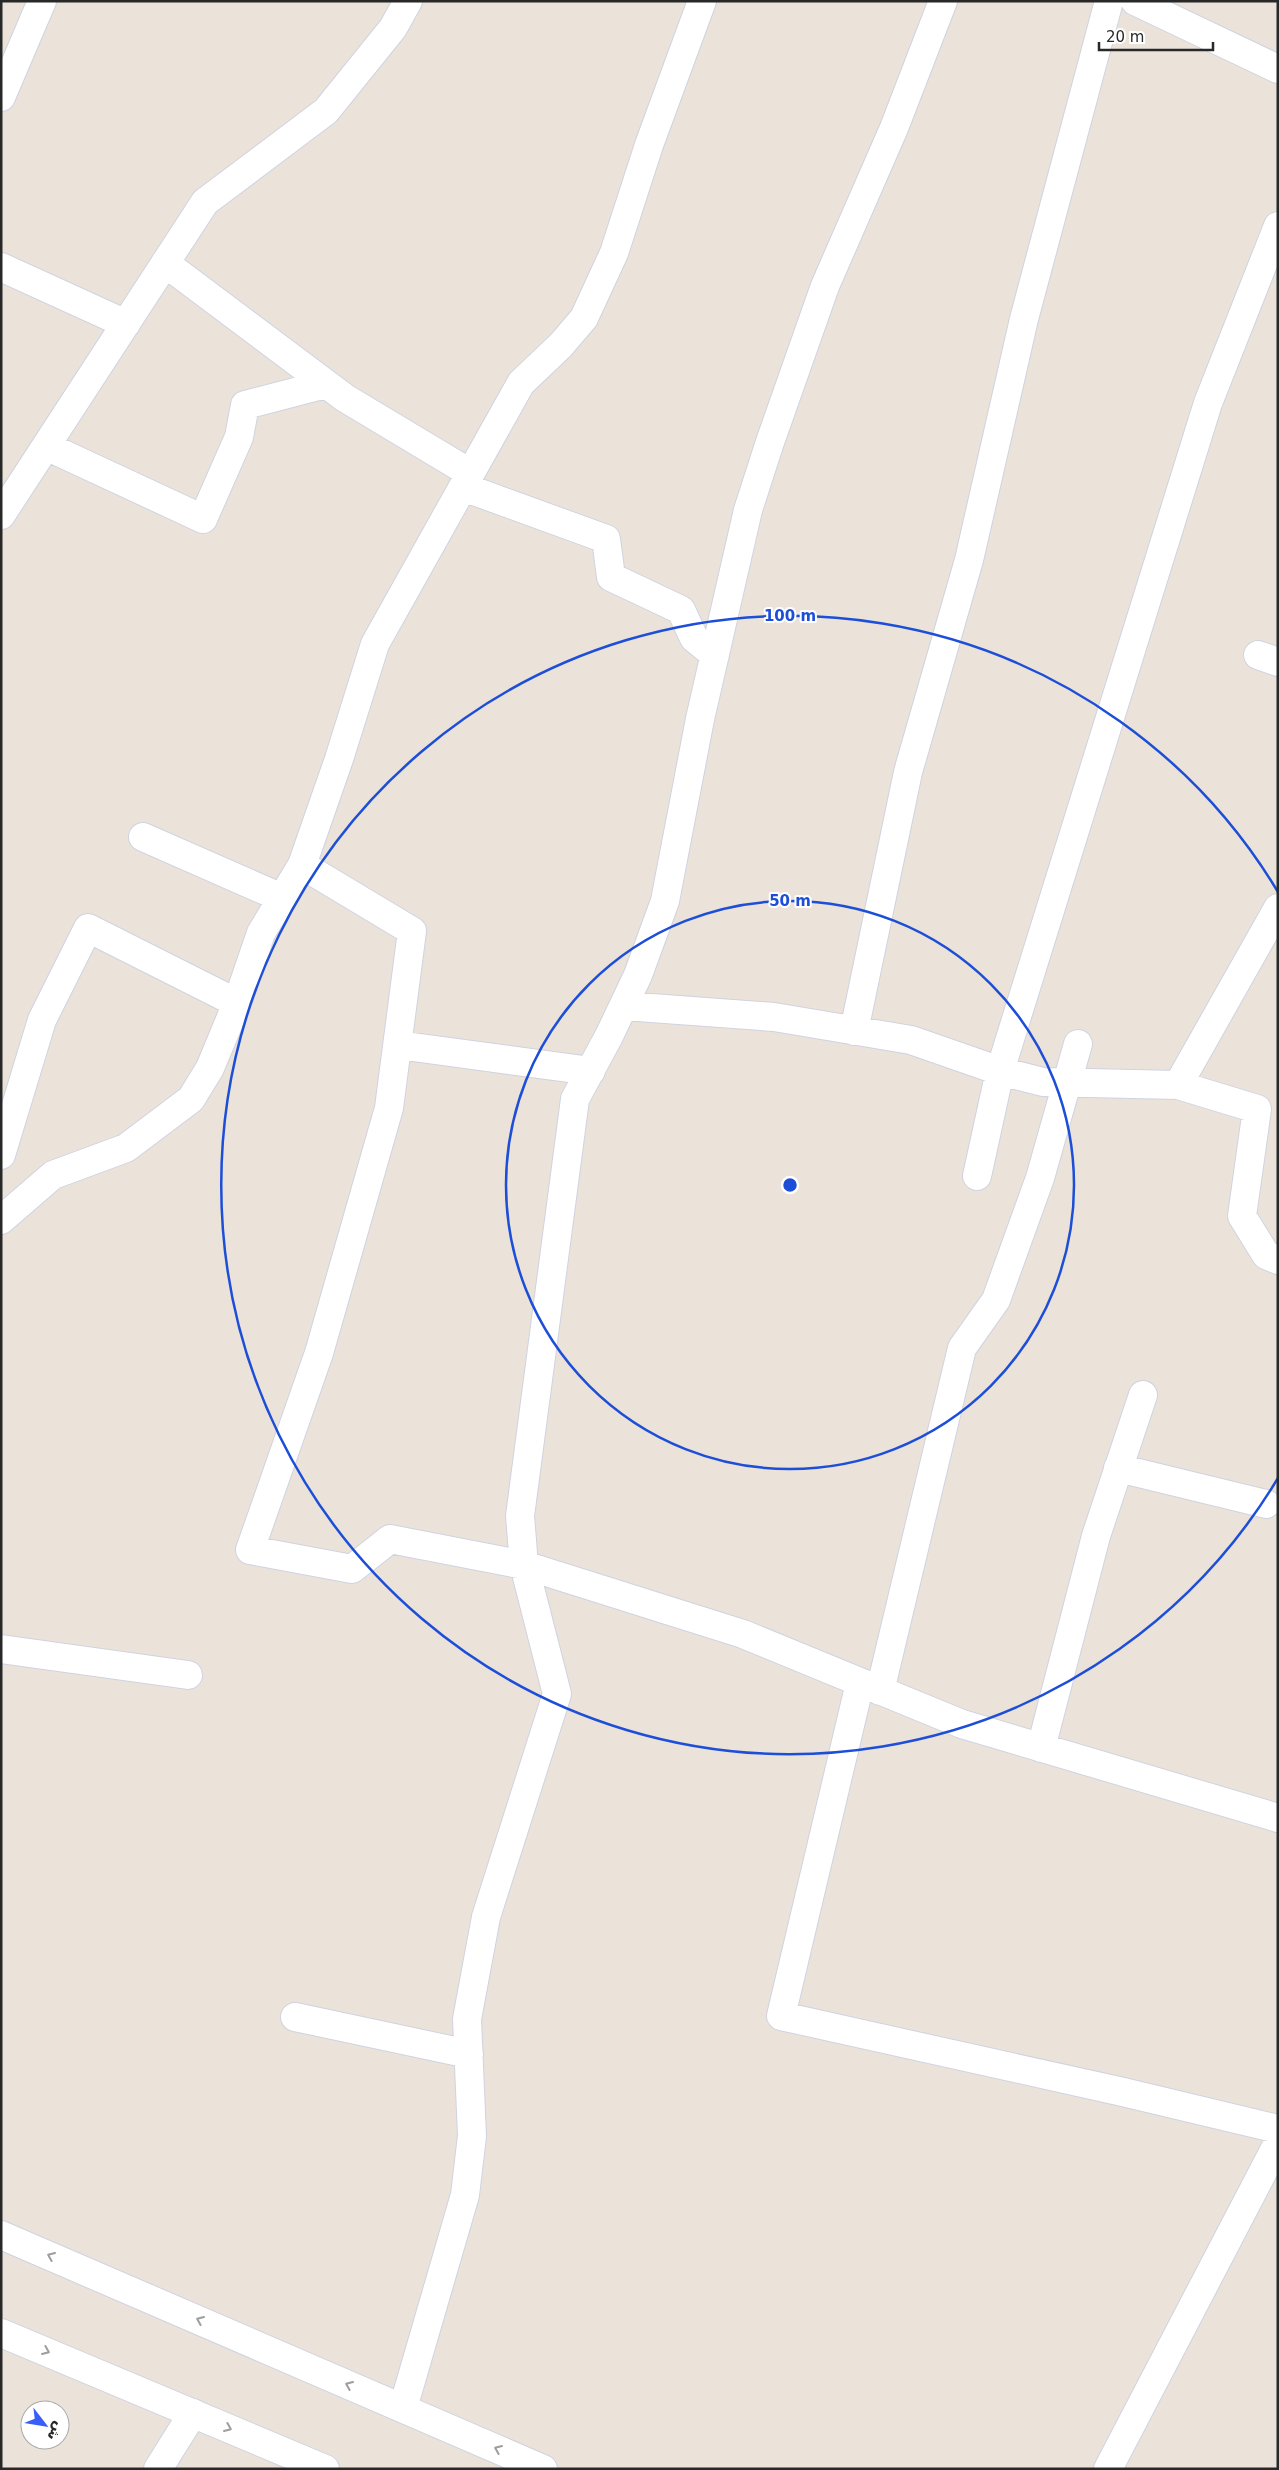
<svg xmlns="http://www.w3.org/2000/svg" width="1279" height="2470" font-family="'DejaVu Sans',Cairo,sans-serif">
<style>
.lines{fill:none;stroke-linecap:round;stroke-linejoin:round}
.street-casing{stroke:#cfd3e1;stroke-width:30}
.secondary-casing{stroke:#cfd3e1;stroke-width:30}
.street{stroke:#fff;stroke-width:28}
.secondary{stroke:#fff;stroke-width:28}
.oneway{stroke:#9e9e9e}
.ring{fill:none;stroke:#1d4ed8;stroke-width:2.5}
.centre{fill:#1d4ed8;stroke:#fff;stroke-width:2.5}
.ring-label{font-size:15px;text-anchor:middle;font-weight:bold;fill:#1d4ed8;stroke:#fff;stroke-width:4;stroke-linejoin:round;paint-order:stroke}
</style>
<rect width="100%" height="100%" fill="#ebe3da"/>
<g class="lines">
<g class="street-casing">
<path id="street" d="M1 97 42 1
M165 263 345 398 470 473
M1 267 126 324
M46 446 203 519 239 437 245 405 326 384
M463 487 606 539 611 577 681 610 694 638 715 655
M1 515 205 202 326 111 393 28 408 1
M1258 655 1278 662
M143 837 282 898
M302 865 412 931 389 1108 319 1353 250 1550 352 1569 390 1539 524 1565 743 1634 962 1724 1278 1818
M624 1006 774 1017 911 1040 1000 1071 1043 1082 1178 1085 1257 1109 1242 1216 1266 1255 1278 1260
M854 1031 908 772 969 560 1024 319 1109 1
M398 1045 591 1071
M1178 1085 1278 908
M1 1155 42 1020 88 928 237 1003
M977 1176 1000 1071 1208 403 1278 226
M1 1220 53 1175 126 1148 191 1099 210 1068 237 1003 261 933 302 865 339 759 375 644 521 383 561 345 584 318 614 253 649 145 702 1
M1118 1468 1266 1504
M1 1649 188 1675
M860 1683 781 2016 1123 2092 1278 2129
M880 1691 962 1348 996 1300 1040 1178 1078 1044
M1041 1748 1096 1536 1143 1395
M295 2017 469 2054
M403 2408 465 2195 472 2136 467 2019 486 1917 557 1694 524 1565 520 1516 575 1099 609 1036 638 975 665 901 700 719 748 510 770 442 825 286 894 128 943 1
M158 2469 193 2413
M1108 2469 1278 2143"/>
</g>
<g class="secondary-casing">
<path id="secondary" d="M1135 1 1278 69
M1 2235 543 2469
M1 2333 325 2469"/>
</g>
<use href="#street" class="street"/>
<use href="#secondary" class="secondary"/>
</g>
<defs><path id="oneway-chevron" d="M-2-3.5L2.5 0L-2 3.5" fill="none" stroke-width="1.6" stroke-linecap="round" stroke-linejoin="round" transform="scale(1.25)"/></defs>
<g class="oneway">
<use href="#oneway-chevron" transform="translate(51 2256) rotate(-157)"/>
<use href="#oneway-chevron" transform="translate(200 2320) rotate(-157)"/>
<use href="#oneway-chevron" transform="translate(46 2351) rotate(23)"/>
<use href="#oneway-chevron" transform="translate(349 2385) rotate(-157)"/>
<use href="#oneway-chevron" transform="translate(228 2428) rotate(23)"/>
<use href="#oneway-chevron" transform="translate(498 2449) rotate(-157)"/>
</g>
<g class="ring">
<circle cx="790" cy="1185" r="284"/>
<path d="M1278 1478A569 569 0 1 1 1278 892"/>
</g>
<circle cx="790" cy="1185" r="8" class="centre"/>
<g class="ring-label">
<text x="790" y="621">100 m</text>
<text x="790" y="906">50 m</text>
</g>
<rect width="1279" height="2470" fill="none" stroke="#282828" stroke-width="5"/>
<g transform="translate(45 2425) rotate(121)"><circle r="24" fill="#ffffff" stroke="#a9a9a9"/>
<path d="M0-4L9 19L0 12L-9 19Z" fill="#395ef8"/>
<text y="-8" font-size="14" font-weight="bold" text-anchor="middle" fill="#282828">ش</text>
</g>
<path d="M1099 42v8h114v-8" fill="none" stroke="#282828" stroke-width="2.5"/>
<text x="1106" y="42" font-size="15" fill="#282828" stroke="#ffffff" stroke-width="4" paint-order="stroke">20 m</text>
</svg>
